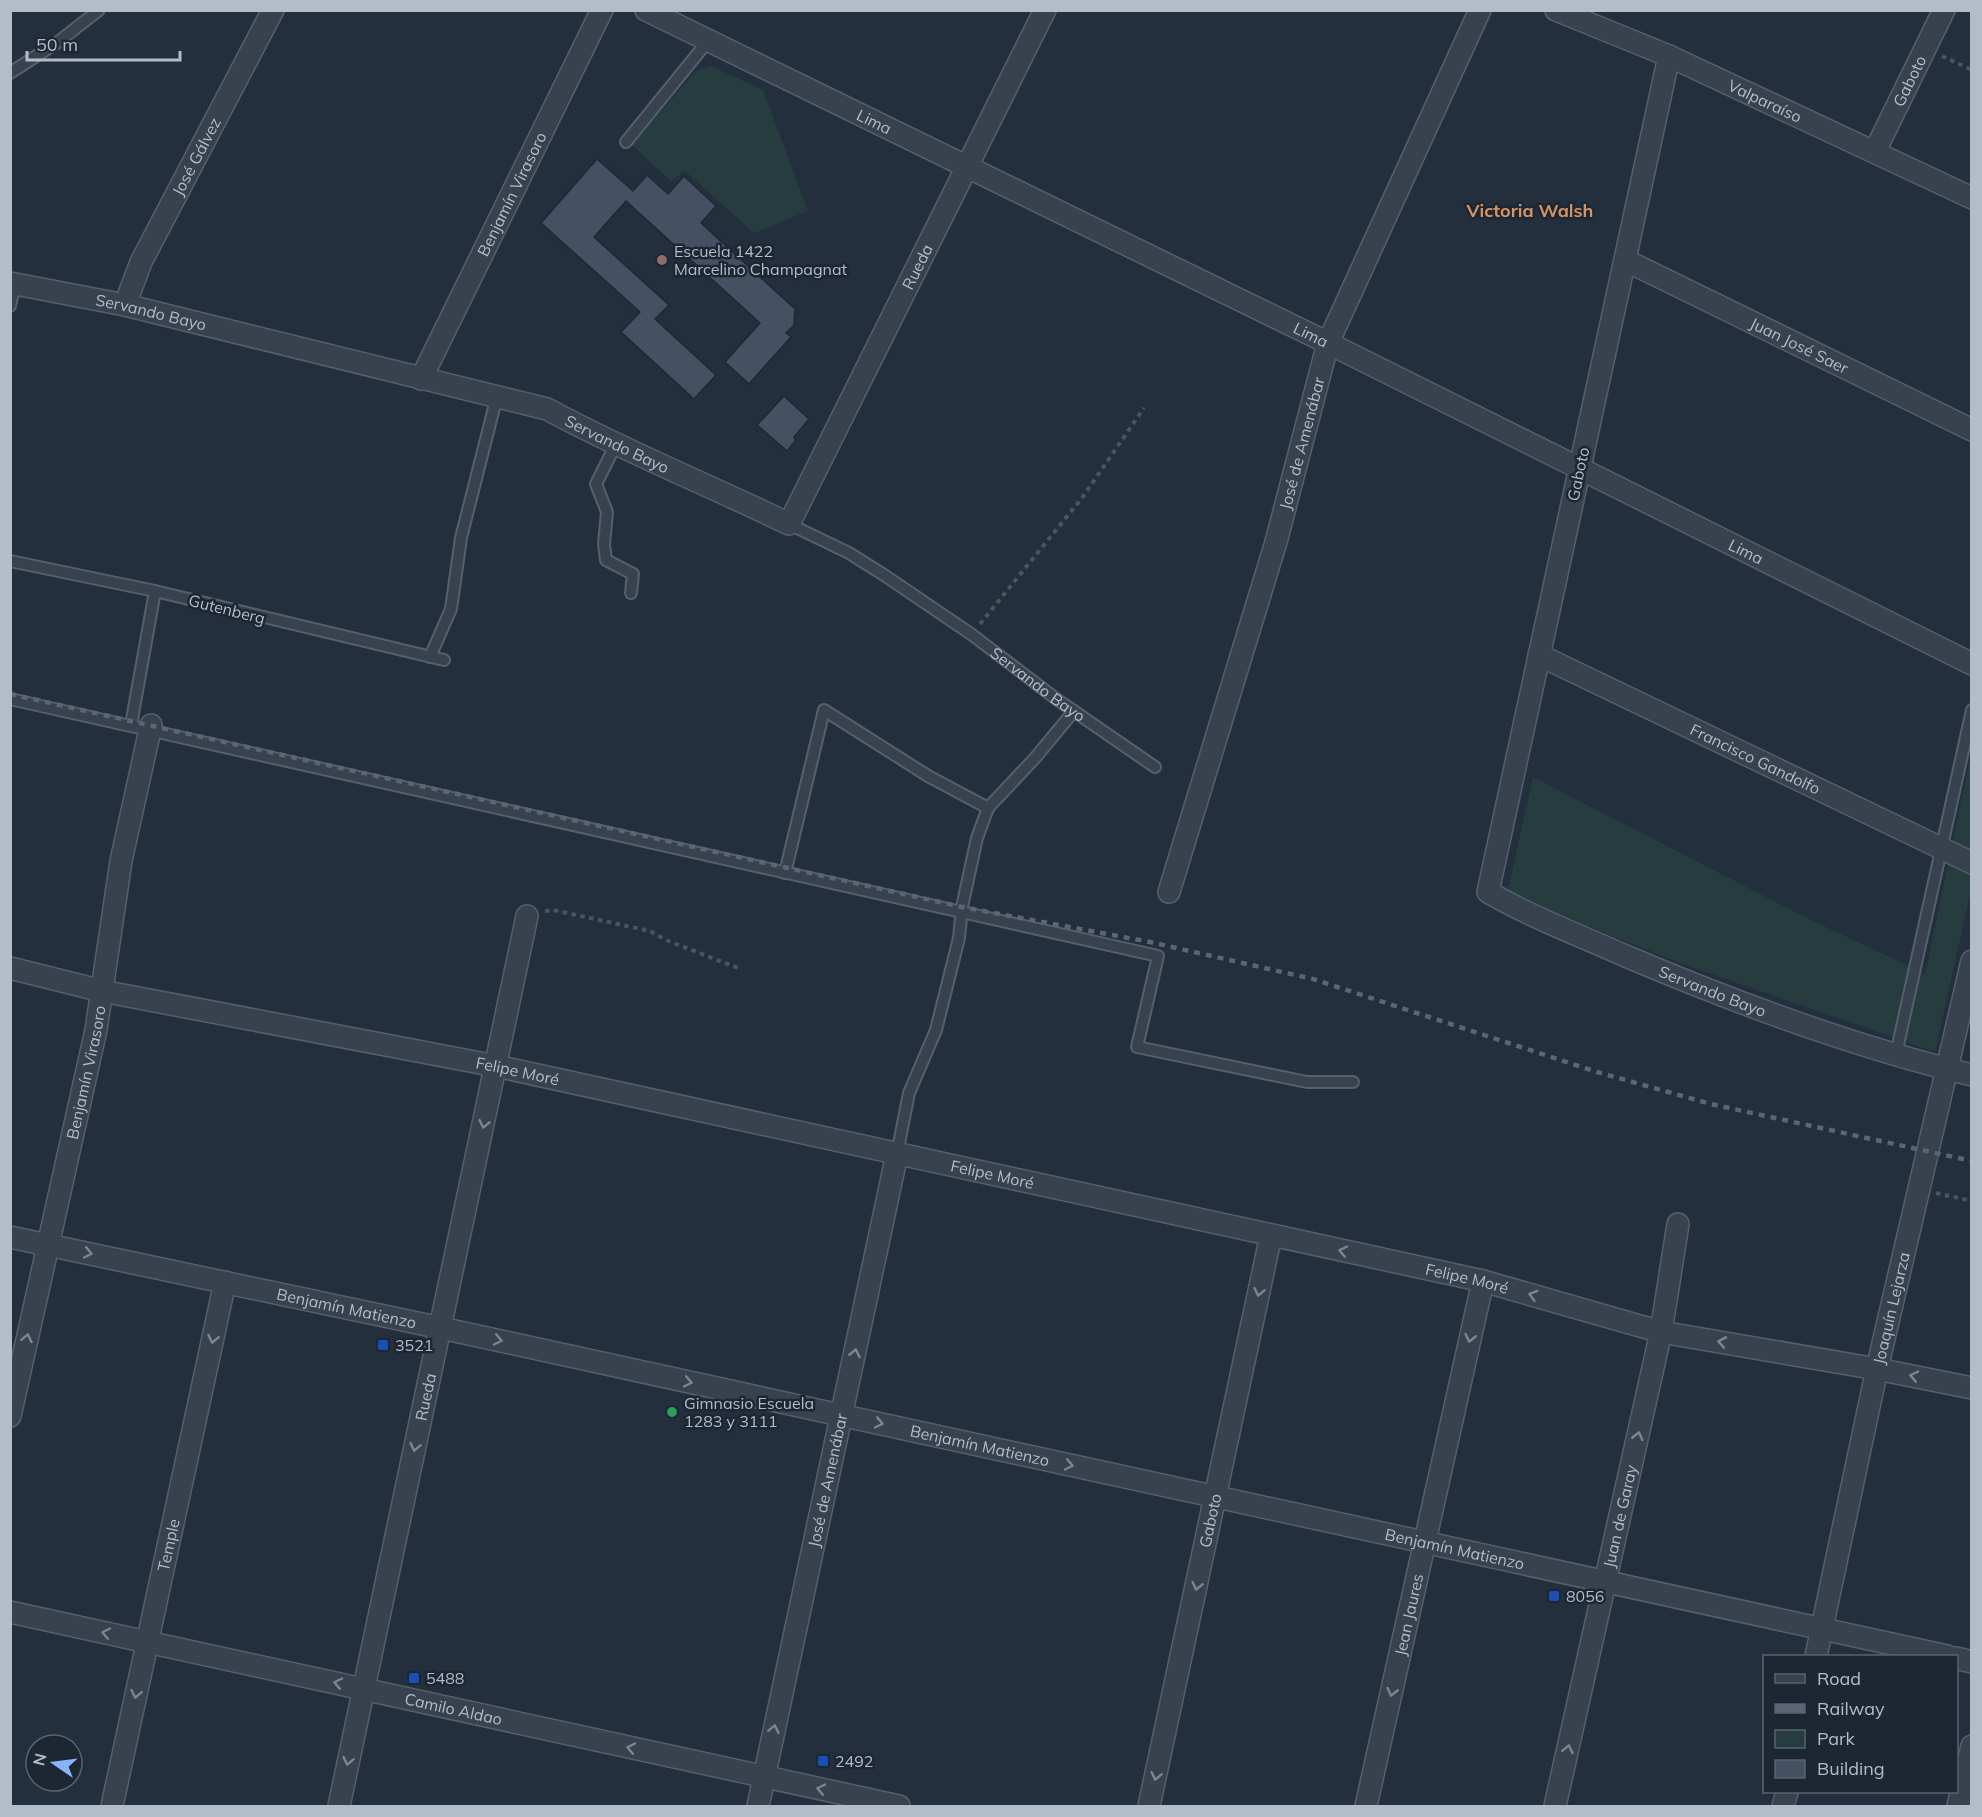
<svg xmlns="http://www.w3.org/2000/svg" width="1982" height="1817" font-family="Mulish,sans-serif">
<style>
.green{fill:#263c3f}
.building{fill:#455162;stroke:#1f2835;stroke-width:1.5}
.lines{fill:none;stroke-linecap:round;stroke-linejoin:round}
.lane-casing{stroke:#565f6c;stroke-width:14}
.street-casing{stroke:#565f6c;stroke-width:24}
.path{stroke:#44595c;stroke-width:4;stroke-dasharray:4.5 4.5;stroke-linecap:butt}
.lane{stroke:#38414e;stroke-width:10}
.street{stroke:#38414e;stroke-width:21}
.rail{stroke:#5a6575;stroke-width:4.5;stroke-dasharray:6 6;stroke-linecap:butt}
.oneway{stroke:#7c8592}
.education-dot{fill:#8d6e63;stroke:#1d2633;stroke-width:2}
.transit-dot{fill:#1a4fb4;stroke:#1d2633;stroke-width:2}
.leisure-dot{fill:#2e9e5b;stroke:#1d2633;stroke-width:2}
.labels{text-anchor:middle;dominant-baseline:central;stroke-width:5;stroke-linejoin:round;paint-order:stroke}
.street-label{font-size:16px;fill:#b4bcc9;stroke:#1d2633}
.poi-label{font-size:16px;fill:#b4bcc9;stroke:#1d2633;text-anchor:start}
.neighbourhood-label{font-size:18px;font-weight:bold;fill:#d59563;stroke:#1d2633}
</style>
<rect width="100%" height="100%" fill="#242f3e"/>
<path class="green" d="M711 66 763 90 808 211 754 233 685 171 671 181 632 145 696 71Z
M1971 754V890L1935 1052 1680 963 1507 894 1533 777 1805 917 1925 974Z"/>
<path class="building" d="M597 159 633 191 647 175 668 194 684 176 716 206 701 223 795 309 794 325 786 333 791 337 749 384 725 362 760 323 626 201 594 237 669 305 655 319 716 375 694 399 621 332 640 312 541 223Z
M784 396 809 419 794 437 796 440 787 451 757 425Z"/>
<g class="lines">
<g class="lane-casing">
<g id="lane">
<path d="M10 73 58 42 99 10"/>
<path d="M626 142 708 41"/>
<path d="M10 306 15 284"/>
<path d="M616 444 596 484 607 512 604 544 606 560 633 574 631 593"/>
<path id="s1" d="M789 524 849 553 884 575 971 634 1055 698 1155 767"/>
<path d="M10 561 155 591 444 660"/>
<path d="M430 657 451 609 461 538 497 396"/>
<path d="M10 699 1158 956 1137 1047 1307 1082H1353"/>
<path d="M131 725 155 591"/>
<path d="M785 873 824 710 928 776 988 808"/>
<path d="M1896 1054 1972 710"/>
<path d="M897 1154 909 1093 936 1030 959 938 962 907 977 838 988 808 1035 758 1074 711"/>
</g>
</g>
<g class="street-casing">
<g id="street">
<path id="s2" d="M646 10 1328 343 1972 664"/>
<path id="s3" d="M1556 10 1669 56 1972 198"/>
<path id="s4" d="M1669 56 1488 892C1533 918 1581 936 1628 957 1739 1004 1854 1047 1972 1075"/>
<path id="s5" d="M1875 151 1944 10"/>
<path id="s6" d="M1625 260 1972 430"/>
<path id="s7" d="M10 283 125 305 547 409C626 452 709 485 789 524L1045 10"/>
<path id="s8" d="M125 305 141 262 273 10"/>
<path id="s9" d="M421 379 602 10"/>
<path id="s10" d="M1539 655 1972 863"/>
<path id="s11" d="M1169 892 1276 542 1328 343 1480 10"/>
<path id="s12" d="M10 968 102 991 496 1066 1483 1281 1661 1332 1877 1369 1972 1388"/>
<path id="s13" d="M10 1237 441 1328 1947 1656"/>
<path id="s14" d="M10 1416 96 1030 121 861 151 725"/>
<path id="s15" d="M10 1612 899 1806"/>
<path id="s16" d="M1816 1656 1877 1369 1972 961"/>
<path d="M1956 1658 1972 1662"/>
<path id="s17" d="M112 1806 225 1282"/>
<path id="s18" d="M339 1806 527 916"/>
<path id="s19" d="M758 1806 897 1154"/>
<path id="s20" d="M1149 1806 1271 1235"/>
<path id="s21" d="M1366 1806 1483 1281"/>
<path id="s22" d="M1555 1806 1661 1332 1678 1224"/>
<path d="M1783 1806 1787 1792"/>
<path d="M1958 1806 1972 1746"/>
</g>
</g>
<path class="path" d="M1942 56 1972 70
M980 624 1082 498 1144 408
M545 911 553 910 650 931 666 940 738 968
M1936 1193 1972 1201"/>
<use href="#lane" class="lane"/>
<use href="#street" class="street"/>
<path class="rail" d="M10 694 962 907 1150 942 1313 979 1597 1072 1711 1104 1972 1161"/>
</g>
<defs><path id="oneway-chevron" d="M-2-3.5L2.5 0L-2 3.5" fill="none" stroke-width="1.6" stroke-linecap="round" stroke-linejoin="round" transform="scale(1.5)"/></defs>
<g class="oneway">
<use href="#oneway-chevron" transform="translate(484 1124) rotate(102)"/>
<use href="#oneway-chevron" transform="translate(1343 1251) rotate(-168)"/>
<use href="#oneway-chevron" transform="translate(88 1253) rotate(12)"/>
<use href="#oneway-chevron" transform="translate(1259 1292) rotate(102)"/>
<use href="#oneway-chevron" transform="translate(1533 1295) rotate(-164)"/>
<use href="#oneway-chevron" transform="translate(27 1338) rotate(-78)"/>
<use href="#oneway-chevron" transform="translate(1470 1338) rotate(103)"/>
<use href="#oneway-chevron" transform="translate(213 1339) rotate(102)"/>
<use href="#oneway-chevron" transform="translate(498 1340) rotate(12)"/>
<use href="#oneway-chevron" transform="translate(1722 1342) rotate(-170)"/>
<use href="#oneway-chevron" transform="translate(855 1353) rotate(-78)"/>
<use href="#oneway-chevron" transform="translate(1914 1376) rotate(-168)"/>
<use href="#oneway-chevron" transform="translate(688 1382) rotate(12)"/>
<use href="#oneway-chevron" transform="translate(879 1423) rotate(12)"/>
<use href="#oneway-chevron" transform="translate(1638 1436) rotate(-77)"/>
<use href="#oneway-chevron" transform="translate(415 1447) rotate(102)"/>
<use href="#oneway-chevron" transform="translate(1069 1465) rotate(12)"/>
<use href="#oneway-chevron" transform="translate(1197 1586) rotate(102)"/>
<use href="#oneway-chevron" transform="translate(106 1633) rotate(-168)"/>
<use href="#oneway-chevron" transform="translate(338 1683) rotate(-168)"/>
<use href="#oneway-chevron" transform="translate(1392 1692) rotate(103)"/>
<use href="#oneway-chevron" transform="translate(136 1694) rotate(102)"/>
<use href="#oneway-chevron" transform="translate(774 1729) rotate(-78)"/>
<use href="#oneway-chevron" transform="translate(631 1748) rotate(-168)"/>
<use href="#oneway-chevron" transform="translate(1568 1749) rotate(-78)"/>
<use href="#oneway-chevron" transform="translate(348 1761) rotate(102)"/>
<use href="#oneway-chevron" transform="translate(1156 1776) rotate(102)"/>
<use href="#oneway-chevron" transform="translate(821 1789) rotate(-168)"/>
</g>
<circle class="education-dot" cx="662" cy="260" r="6"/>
<g class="transit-dot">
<rect x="377" y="1339" width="12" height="12" rx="3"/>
<rect x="1548" y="1590" width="12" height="12" rx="3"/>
<rect x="408" y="1672" width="12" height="12" rx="3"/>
<rect x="817" y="1755" width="12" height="12" rx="3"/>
</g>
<circle class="leisure-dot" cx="672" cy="1412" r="6"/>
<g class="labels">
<g class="street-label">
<text stroke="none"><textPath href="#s5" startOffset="78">Gaboto</textPath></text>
<text stroke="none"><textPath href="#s3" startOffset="228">Valparaíso</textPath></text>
<text stroke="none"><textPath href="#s2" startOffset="254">Lima</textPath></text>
<text stroke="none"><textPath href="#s8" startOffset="165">José Gálvez</textPath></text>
<text stroke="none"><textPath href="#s9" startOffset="206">Benjamín Virasoro</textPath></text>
<text stroke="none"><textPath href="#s7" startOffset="1107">Rueda</textPath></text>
<text stroke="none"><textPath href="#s7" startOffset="144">Servando Bayo</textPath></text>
<text stroke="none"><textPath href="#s2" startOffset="740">Lima</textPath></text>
<text stroke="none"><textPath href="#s6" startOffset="194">Juan José Saer</textPath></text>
<text stroke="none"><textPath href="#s11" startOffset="468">José de Amenábar</textPath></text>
<text stroke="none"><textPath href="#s7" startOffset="630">Servando Bayo</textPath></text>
<text transform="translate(1578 474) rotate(-78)">Gaboto</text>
<text stroke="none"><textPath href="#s2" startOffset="1226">Lima</textPath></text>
<text transform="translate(227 609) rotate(14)">Gutenberg</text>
<text stroke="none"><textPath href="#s1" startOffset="297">Servando Bayo</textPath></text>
<text stroke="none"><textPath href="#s10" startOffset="240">Francisco Gandolfo</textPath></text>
<text stroke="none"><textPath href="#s4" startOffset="1101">Servando Bayo</textPath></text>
<text stroke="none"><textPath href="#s14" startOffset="352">Benjamín Virasoro</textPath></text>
<text stroke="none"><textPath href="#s12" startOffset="518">Felipe Moré</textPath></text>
<text stroke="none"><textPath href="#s12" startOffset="1004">Felipe Moré</textPath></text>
<text stroke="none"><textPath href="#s12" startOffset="1490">Felipe Moré</textPath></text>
<text stroke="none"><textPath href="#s13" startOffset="344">Benjamín Matienzo</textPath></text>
<text stroke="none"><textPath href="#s16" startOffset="356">Joaquín Lejarza</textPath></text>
<text stroke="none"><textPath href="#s18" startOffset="418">Rueda</textPath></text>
<text stroke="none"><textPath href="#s13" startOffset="992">Benjamín Matienzo</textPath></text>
<text stroke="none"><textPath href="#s19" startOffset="333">José de Amenábar</textPath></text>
<text stroke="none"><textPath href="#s22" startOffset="297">Juan de Garay</textPath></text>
<text stroke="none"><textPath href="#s20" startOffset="292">Gaboto</textPath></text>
<text stroke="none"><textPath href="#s17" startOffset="267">Temple</textPath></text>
<text stroke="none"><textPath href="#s13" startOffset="1478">Benjamín Matienzo</textPath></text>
<text stroke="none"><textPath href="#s21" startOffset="196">Jean Jaures</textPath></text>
<text stroke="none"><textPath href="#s15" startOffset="454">Camilo Aldao</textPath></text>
</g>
<g class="poi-label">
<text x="674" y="251">Escuela 1422<tspan x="674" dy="18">Marcelino Champagnat</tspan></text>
<text x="395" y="1345">3521</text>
<text x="684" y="1403">Gimnasio Escuela<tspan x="684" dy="18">1283 y 3111</tspan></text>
<text x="1566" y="1596">8056</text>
<text x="426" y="1678">5488</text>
<text x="835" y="1761">2492</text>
</g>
<g class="neighbourhood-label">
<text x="1530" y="210">Victoria Walsh</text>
</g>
</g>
<rect width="1982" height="1817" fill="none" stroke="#b4bcc9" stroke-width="24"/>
<rect x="1763" y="1655" width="195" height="138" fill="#1d2633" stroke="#59626f" stroke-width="1.5"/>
<rect x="1775" y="1674" width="30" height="9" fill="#38414e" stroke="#59626f" stroke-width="1.5"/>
<text x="1817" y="1685" font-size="18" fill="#b4bcc9">Road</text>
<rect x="1775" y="1704" width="30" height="9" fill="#5a6575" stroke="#59626f" stroke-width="1.5"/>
<text x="1817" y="1715" font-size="18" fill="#b4bcc9">Railway</text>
<rect x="1775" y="1730" width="30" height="18" fill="#263c3f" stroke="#59626f" stroke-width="1.5"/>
<text x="1817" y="1745" font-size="18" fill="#b4bcc9">Park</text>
<rect x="1775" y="1760" width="30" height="18" fill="#455162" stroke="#59626f" stroke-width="1.5"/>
<text x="1817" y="1775" font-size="18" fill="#b4bcc9">Building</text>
<g transform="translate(54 1763) rotate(284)"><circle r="28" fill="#1d2633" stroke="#59626f" stroke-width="1.5"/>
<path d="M0-4.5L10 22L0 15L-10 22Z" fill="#8ab4f8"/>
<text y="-9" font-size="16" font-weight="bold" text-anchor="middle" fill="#b4bcc9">N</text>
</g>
<path d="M27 51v9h153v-9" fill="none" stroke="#b4bcc9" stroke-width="3"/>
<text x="36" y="51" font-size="18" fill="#b4bcc9" stroke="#1d2633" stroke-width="4.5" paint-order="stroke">50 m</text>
</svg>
